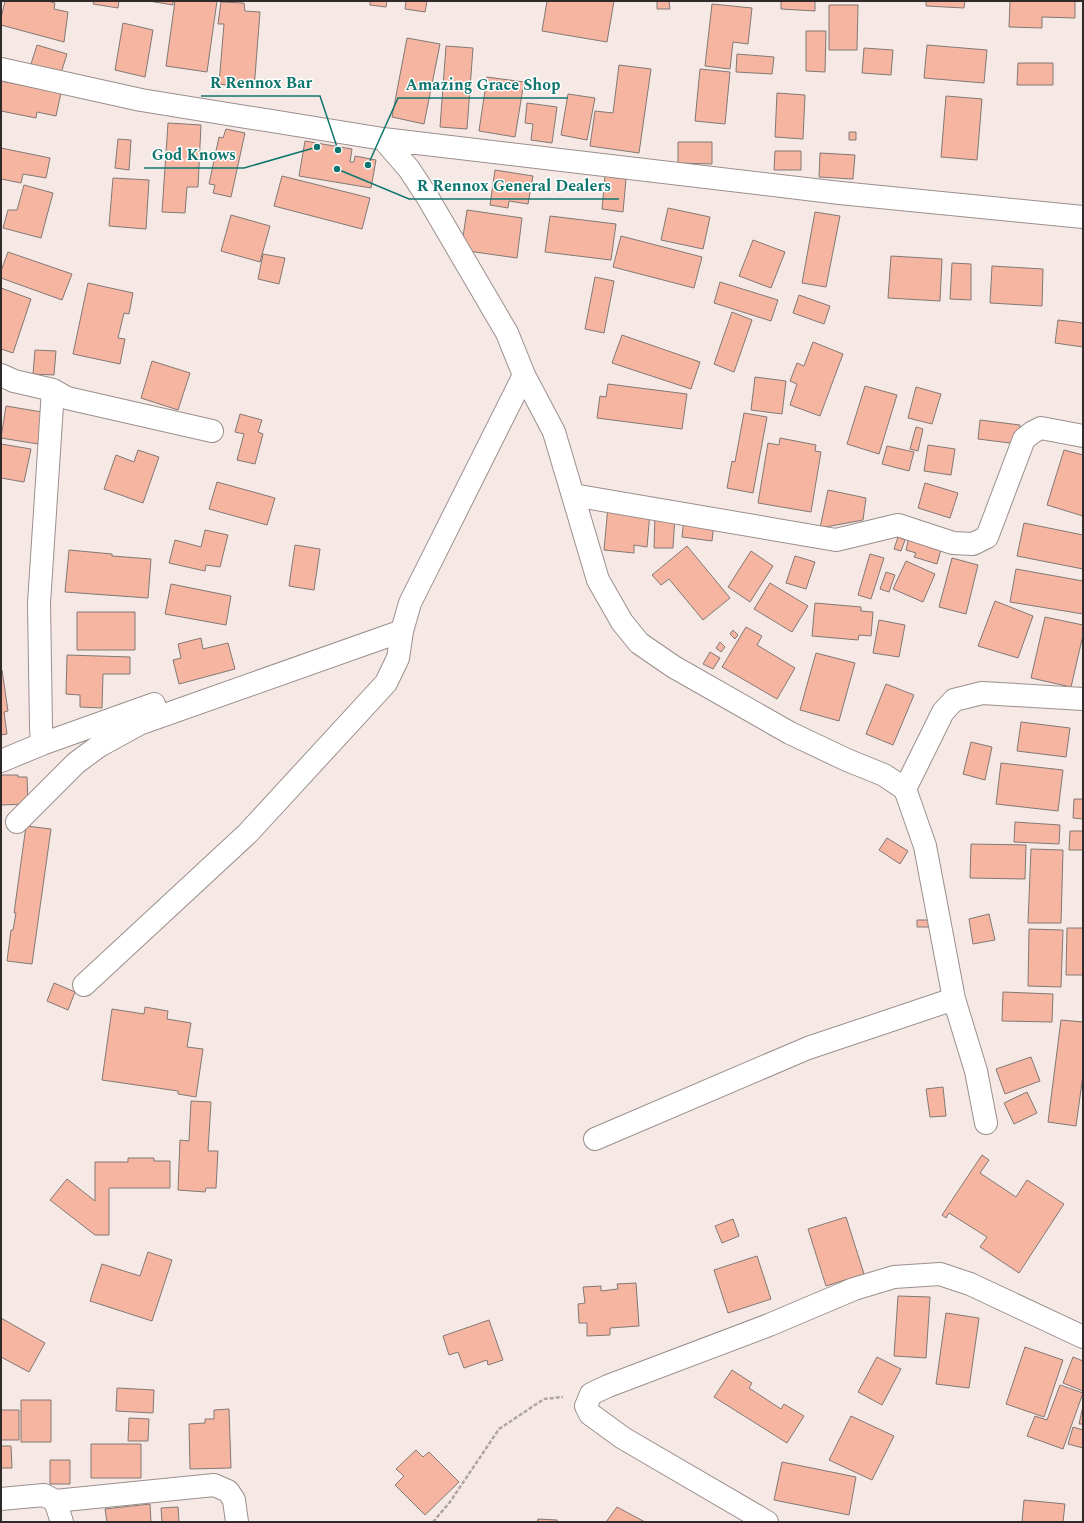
<svg xmlns="http://www.w3.org/2000/svg" width="1084" height="1523" font-family="Spectral,serif">
<style>
.building{fill:#f5b5a1;stroke:#837874}
.lines{fill:none;stroke-linecap:round;stroke-linejoin:round}
.street-casing{stroke:#9b8f8c;stroke-width:24}
.path{stroke:#aea4a1;stroke-width:2.5;stroke-dasharray:4 2;stroke-linecap:butt}
.street{stroke:#fff;stroke-width:22}
.leader{fill:none;stroke:#0f766e;stroke-width:1.5}
.callout-dot{fill:#0f766e;stroke:#fff;stroke-width:1.5}
.callout-label{font-size:16px;text-anchor:middle;font-weight:bold;fill:#0f766e;stroke:#fff;stroke-width:3;stroke-linejoin:round;paint-order:stroke}
</style>
<rect width="100%" height="100%" fill="#f6e9e5"/>
<path class="building" d="M5 1H48L55 3 54 9 68 12 64 42 1 25V18Z
M94 1H119L118 8 93 4Z
M149 1H173V5Z
M175 1H217L207 72 166 66Z
M370 1H387L386 7 370 5Z
M406 1H427L425 12 405 9Z
M547 1H614L607 42 542 31Z
M657 1H669L670 9H657Z
M781 1H815V11L781 9Z
M926 1H965L964 8 926 6Z
M1010 1H1075V18L1042 17V28L1009 27Z
M221 2 244 3 245 11 260 12 254 89 219 84 224 24H218Z
M712 4 752 8 748 44 733 42 730 69 705 66Z
M829 5H858L857 50H829Z
M123 23 153 30 145 77 115 70Z
M806 31H826L825 72 806 71Z
M407 38 440 44 424 124 392 117Z
M37 45 67 54 61 73 31 64Z
M927 45 987 50 984 83 924 78Z
M446 46 473 48 467 129 440 127Z
M864 48 893 50 891 75 862 73Z
M737 54 774 57 772 74 736 72Z
M1018 63H1053V85H1017Z
M619 65 651 69 639 153 590 146 595 111 613 113Z
M700 69 730 72 725 124 695 121Z
M487 77 524 82 515 137 479 131Z
M1 81 61 93 56 116 37 112 36 118 1 111Z
M777 93 805 95 803 139 775 137Z
M568 94 595 98 587 140 561 135Z
M946 96 982 99 977 160 941 157Z
M527 103 557 107 552 143 531 140 533 124 525 123Z
M168 123 201 125 198 187H187L185 213 162 212Z
M226 129 245 133 231 197 213 193 215 185 209 184 219 137 223 138Z
M849 132H856V140H849Z
M118 139 131 140 129 170 115 168Z
M305 141 352 149 350 162H354L355 156 376 160 371 188 299 176Z
M678 142H712V164L678 163Z
M1 148 50 158 46 178 23 174 21 183 1 179Z
M775 151H801V170H774Z
M820 153 855 155 853 179 819 177Z
M495 170 533 176 528 204 509 201 508 208 490 205Z
M282 176 370 198 362 229 274 206Z
M605 176 626 179 623 212 602 209Z
M113 178 149 180 146 229 109 226Z
M24 185 53 193 41 238 3 228 8 210H17Z
M668 208 710 217 703 249 661 240Z
M467 210 522 218 517 258 461 250Z
M815 212 840 216 826 287 802 283Z
M231 215 270 226 260 262 221 251Z
M550 216 616 224 611 260 545 252Z
M621 236 702 257 694 288 613 267Z
M753 240 785 252 771 288 739 276Z
M8 252 72 274 62 300 1 278V271Z
M263 254 285 258 279 284 258 279Z
M891 256 942 259 940 301 888 298Z
M952 263 971 264V300L950 299Z
M992 266 1043 269 1042 306 990 303Z
M595 277 614 281 604 333 585 329Z
M720 282 778 300 771 321 714 303Z
M88 283 133 293 129 314 124 313 118 338 125 339 120 364 73 354Z
M1 288 31 299 13 353 1 349Z
M799 295 830 306 824 324 793 313Z
M732 312 752 320 734 372 714 364Z
M1058 320 1083 323V347L1055 343Z
M622 335 700 362 691 389 612 363Z
M813 342 843 354 820 416 790 405 797 384 790 381 797 363 804 366Z
M35 350 56 351 54 375 33 374Z
M152 361 190 373 178 410 141 398Z
M755 377 786 381 782 414 751 410Z
M608 384 687 394 682 429 597 418 600 396 606 397Z
M865 386 897 395 879 454 847 444Z
M916 387 941 394 932 424 908 418Z
M6 406 42 412 38 444 1 438Z
M744 413 767 417 753 493 727 488 732 461 735 462Z
M240 414 262 420 258 432 263 434 255 464 237 460 244 434 235 432Z
M980 420 1020 425 1018 444 978 439Z
M916 427 923 429 918 451 910 449Z
M780 438 816 445 815 451 821 452 811 512 758 503 768 443 779 445Z
M1 444 31 449 24 482 1 478Z
M928 445 955 449 951 475 924 471Z
M887 446 914 452 909 471 882 464Z
M138 450 159 457 143 503 104 489 116 455 134 462Z
M1064 450 1083 455V516L1047 505Z
M217 482 275 498 267 525 209 509Z
M925 483 958 493 950 518 918 508Z
M828 490 866 498 863 520 820 528Z
M608 506 650 512 647 547 634 545V553L604 550Z
M655 514 675 515 673 548H654Z
M684 519 714 523 712 541 682 537Z
M1024 523 1083 535V569L1017 556Z
M205 530 228 535 220 567 206 565 205 571 169 563 175 540 201 547Z
M898 537 905 540 901 551 894 549Z
M909 537 942 546 937 564 914 557 916 553 906 550Z
M295 545 320 549 314 590 289 586Z
M687 546 730 598 703 620 669 579 661 585 652 575Z
M69 550 112 554V556L151 559 148 598 65 592Z
M751 551 773 566 750 602 728 587Z
M870 554 884 558 871 599 858 595Z
M795 556 815 562 806 589 786 583Z
M952 558 978 565 966 614 939 607Z
M906 561 935 574 923 602 893 589Z
M1016 569 1083 581V614L1010 602Z
M886 572 895 575 889 592 880 589Z
M770 583 808 606 792 632 754 609Z
M171 584 231 596 226 625 165 614Z
M995 601 1033 616 1018 658 978 646Z
M815 603 861 607V611L873 612 871 636 859 635 858 640 812 636Z
M77 612H135V650H77Z
M1045 617 1083 625V635L1071 687 1031 678Z
M879 620 905 625 899 657 873 653Z
M746 627 762 636 757 645 795 668 777 699 722 667Z
M733 630 738 635 735 639 730 634Z
M201 638 203 649 228 643 235 669 179 684 173 660 181 658 178 644Z
M720 642 725 647 721 652 716 648Z
M710 652 720 658 713 669 703 664Z
M816 653 855 663 839 721 800 710Z
M67 655 130 657V674H103L102 708 80 707V695L66 694Z
M1 670H2L8 711 4 712 7 734 1 735Z
M886 684 914 695 893 745 866 734Z
M1021 722 1070 728 1066 757 1017 751Z
M971 742 992 747 985 780 963 774Z
M1001 763 1063 770 1058 811 996 804Z
M1 775H18V777H27L28 804 1 805Z
M1074 799H1083V819L1073 818Z
M1015 822 1060 825 1059 844 1014 842Z
M26 826 51 829 32 964 7 961 11 930H13L16 913H14Z
M1070 831H1083V850H1069Z
M887 838 908 851 900 864 879 850Z
M971 844 1026 845 1025 879 970 878Z
M1031 849 1063 850 1061 923H1028Z
M989 914 995 940 973 944 969 919Z
M917 920H930V927H917Z
M1067 928H1083V975H1066Z
M1029 929 1063 930 1061 987 1028 986Z
M54 983 75 992 68 1010 47 1001Z
M1003 992 1053 994 1052 1022 1002 1021Z
M145 1007 168 1011 167 1019 191 1023 187 1047 203 1049 196 1097 178 1094V1091L102 1080 112 1009 144 1014Z
M1061 1020 1083 1022V1075L1076 1126 1048 1122Z
M1031 1057 1040 1081 1005 1094 996 1069Z
M943 1087 946 1116 930 1117 926 1089Z
M1027 1092 1037 1113 1014 1124 1004 1103Z
M191 1101 211 1102 208 1151H218L216 1188H206L205 1192 178 1190 180 1140 189 1141Z
M982 1155 989 1160 980 1173 1016 1197 1027 1180 1064 1204 1019 1273 980 1247 987 1237 949 1213 946 1218 942 1215Z
M128 1158H154V1161H170V1188H109V1235H95L50 1200 67 1179 95 1201V1162H128Z
M846 1217 864 1274 826 1286 808 1229Z
M733 1219 739 1236 722 1243 715 1226Z
M148 1252 172 1260 152 1321 90 1301 102 1264 140 1276Z
M757 1256 771 1299 728 1313 714 1270Z
M636 1283 639 1326 610 1328V1335L587 1336V1323H579L578 1304 585 1303 583 1287 601 1286V1291L618 1289 617 1284Z
M898 1296 930 1297 926 1358 894 1356Z
M946 1313 979 1318 969 1388 936 1384Z
M1 1318 45 1343 29 1372 1 1357Z
M489 1320 503 1360 488 1365 487 1360 464 1368 458 1352 449 1355 443 1336Z
M1025 1347 1063 1360 1044 1417 1006 1404Z
M877 1357 901 1369 882 1405 858 1392Z
M1073 1357 1083 1361V1391L1063 1383Z
M732 1370 752 1383 749 1388 781 1409 784 1404 804 1416 787 1443 714 1397Z
M1060 1385 1083 1393 1063 1449 1027 1436 1035 1416 1047 1420Z
M117 1388 154 1390 153 1413 116 1411Z
M21 1400H51V1442H21Z
M1083 1406V1424H1079Z
M229 1409 231 1468 190 1469 189 1424 205 1423V1419H214V1410Z
M1 1410H19V1440H1Z
M851 1416 894 1436 872 1480 829 1460Z
M129 1418 149 1419 148 1441H128Z
M1073 1427 1083 1430V1448L1068 1444Z
M91 1444H141V1478H91Z
M1 1446H11L12 1468H1Z
M416 1450 423 1457 429 1452 459 1482 425 1515 395 1485 404 1476 396 1469Z
M50 1460H70V1484H50Z
M782 1462 856 1477 849 1515 774 1500Z
M1024 1500 1065 1504 1063 1522H1022Z
M150 1504 151 1522H107L105 1509Z
M178 1507 179 1522H162L161 1508Z
M617 1507 645 1522H606Z
M538 1519 557 1520V1522H537Z"/>
<g class="lines">
<g class="street-casing">
<path id="street" d="M1 69 141 100 383 139 840 193 1083 217
M383 139 409 169 428 198 507 333 524 375 554 432 598 580 622 622 639 643 674 667 790 733 847 760 884 775 905 789 925 846 954 999 976 1071 986 1123
M1 375 14 381 53 390 39 603 41 727 42 744 1 761
M53 390 67 398 212 431
M573 495 836 540 898 525 953 543 973 544 987 537 1024 439 1033 432 1041 428 1083 436
M42 744 154 704
M905 789 943 712 954 700 982 693 1083 699
M17 822 76 763 99 746 139 724 402 631
M84 985 248 833 386 683 398 658 402 631 410 603 524 375
M595 1139 808 1048 954 999
M1 1499 44 1495 55 1501 62 1522
M55 1501 214 1485 228 1491 234 1500 237 1522
M767 1522 623 1438 590 1414 586 1406 591 1394 608 1386 769 1325 854 1289 894 1277 940 1274 970 1284 1083 1337"/>
</g>
<path class="path" d="M433 1522 450 1502 499 1429 544 1399 563 1397"/>
<use href="#street" class="street"/>
</g>
<path class="leader" d="M338 150L320 96H201M368 165L398 98H568M317 147L244 168H144M337 169L409 199H619"/>
<g class="callout-dot">
<circle cx="338" cy="150" r="4"/>
<circle cx="368" cy="165" r="4"/>
<circle cx="317" cy="147" r="4"/>
<circle cx="337" cy="169" r="4"/>
</g>
<g class="callout-label">
<text x="261" y="88">R Rennox Bar</text>
<text x="483" y="90">Amazing Grace Shop</text>
<text x="194" y="160">God Knows</text>
<text x="514" y="191">R Rennox General Dealers</text>
</g>
<rect width="1084" height="1523" fill="none" stroke="#302b2a" stroke-width="4"/>
</svg>
